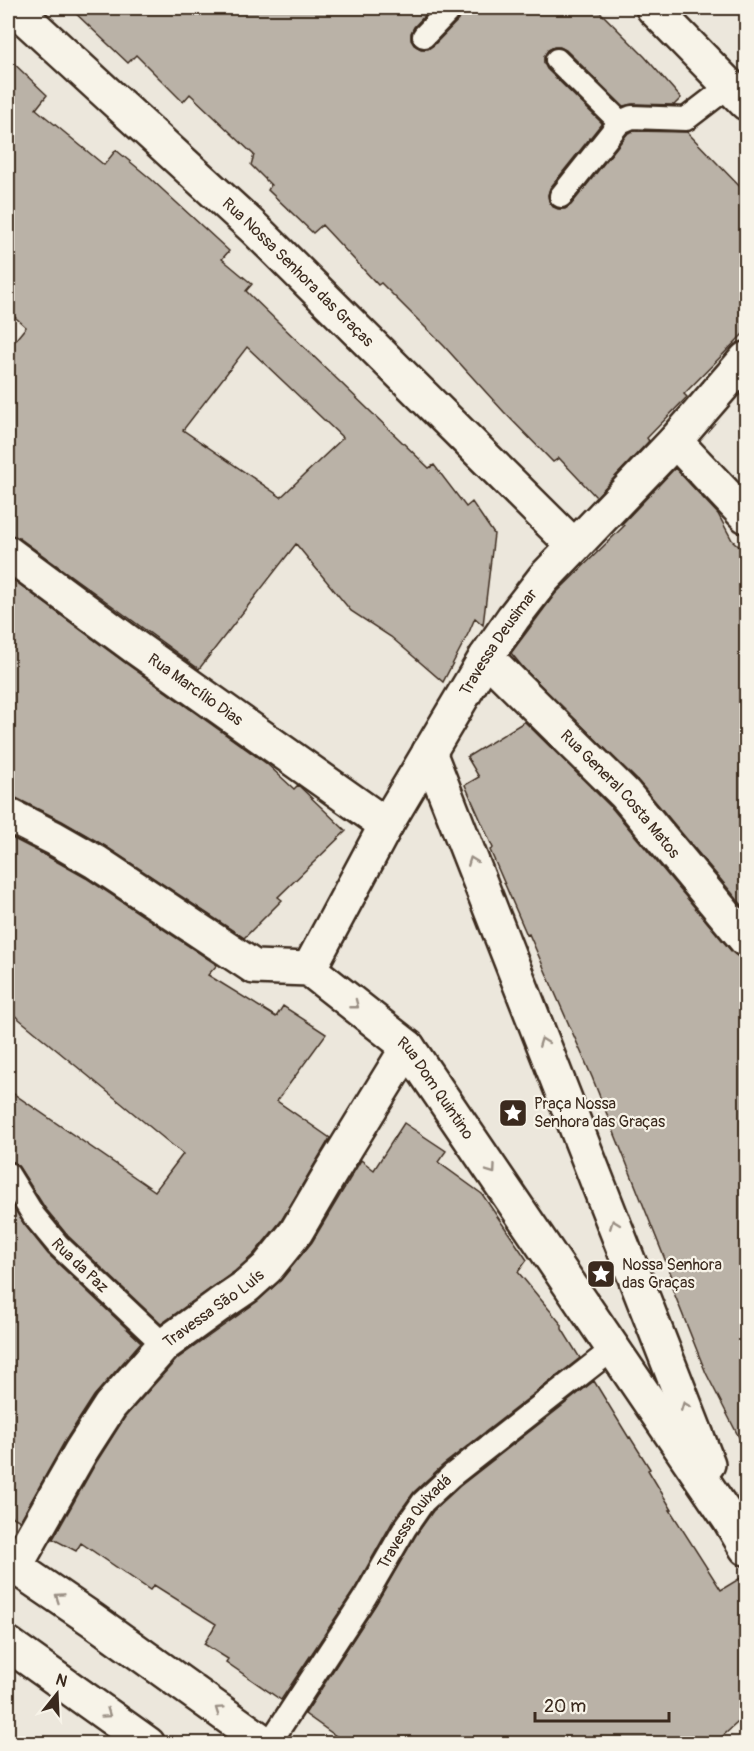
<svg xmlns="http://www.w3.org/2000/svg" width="754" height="1751" font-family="Pangolin,sans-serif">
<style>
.building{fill:#bab2a7;stroke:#3b2a1e;stroke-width:1.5;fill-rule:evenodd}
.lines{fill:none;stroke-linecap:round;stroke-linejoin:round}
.lane-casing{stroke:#3b2a1e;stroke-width:27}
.street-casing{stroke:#3b2a1e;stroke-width:38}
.primary-casing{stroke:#3b2a1e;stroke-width:38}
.lane{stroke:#f7f3e8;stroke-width:22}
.street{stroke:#f7f3e8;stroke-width:33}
.primary{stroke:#f7f3e8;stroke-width:33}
.oneway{stroke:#998e83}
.labels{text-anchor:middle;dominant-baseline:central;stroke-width:4.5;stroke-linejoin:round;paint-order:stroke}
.street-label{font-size:16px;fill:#3b2a1e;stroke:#f7f3e8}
.poi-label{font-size:16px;fill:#3b2a1e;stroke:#f7f3e8;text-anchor:start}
</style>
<rect width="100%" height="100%" fill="#ece7dc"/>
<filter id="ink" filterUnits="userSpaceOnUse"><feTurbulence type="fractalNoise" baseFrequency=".0167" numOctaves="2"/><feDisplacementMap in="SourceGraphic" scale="12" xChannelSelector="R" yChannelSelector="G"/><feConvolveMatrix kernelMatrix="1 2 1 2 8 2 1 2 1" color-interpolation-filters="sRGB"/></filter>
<g filter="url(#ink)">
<path class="building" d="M70 8H425L429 11 414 27 411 33V40L414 45 421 49H428L434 45 461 17 464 8H596L645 57 681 98 674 105 633 104 623 106 566 50 560 47H554L548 50 544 57V63L547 69 602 123 550 188 548 195 549 201 553 207 558 209H565L571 205 628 133 634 131 687 132 747 194V330L684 394 687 397 647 438 649 441 596 497 559 458 553 462 504 412 444 346 381 283 378 285 322 225 313 233 268 190 271 185 251 165 254 155 190 94 183 102 136 55 128 63Z
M8 58 47 95 36 109 104 165 116 150 151 179 229 251 222 259 252 284 246 291 429 468 434 465 466 507 472 502 487 524 494 534 483 625 475 618 469 632 443 682 391 637 351 611 296 544 199 669 19 538 8 535V349L26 327 8 311ZM247 347 343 438 281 497 183 430Z
M675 468 718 514 732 540 747 554V911L639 782 525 670 511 653 555 594 624 526 622 524Z
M8 576 124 662 267 764 294 789 298 785 346 831 278 897 282 900 244 938 105 846 62 821 16 798 8 796Z
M524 722H525L611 807 732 952 739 957 747 958V1453L706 1373 670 1283 674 1282 592 1077 529 934 527 935 490 850 493 848 465 785 479 777 467 757Z
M8 836 45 855 86 878 217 965 208 975 276 1017 283 1006 326 1034 277 1101 330 1138 281 1221 253 1255 235 1271 161 1324 68 1236 45 1208 19 1167 14 1162 8 1161V1090L155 1191 183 1154 8 1010Z
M404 1123 446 1151 438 1162 482 1194 527 1260 518 1272 562 1325V1329L580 1358 443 1465 414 1492 393 1521 354 1590 281 1700 226 1662 228 1659 204 1644 216 1624 154 1585 150 1590 81 1543 76 1551 53 1539 97 1461 125 1417 177 1359 258 1301 281 1280 312 1242 361 1160 374 1170Z
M8 1199 24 1224 48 1254 141 1342 94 1396 65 1441 20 1521 8 1514Z
M594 1381 629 1438 630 1437 650 1469 648 1470 672 1510H670L721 1590 747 1574V1714L715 1743H346L305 1714 376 1604 416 1535 433 1511 460 1486Z"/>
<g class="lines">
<g class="lane-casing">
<g id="lane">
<path d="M424 36 451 8"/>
<path d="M557 60 620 122"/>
<path d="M561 196 620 122 632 117 686 119 729 86"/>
<path id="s1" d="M8 1174 34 1216 58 1245 164 1345"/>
<path id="s2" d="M269 1744 365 1597 405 1528 423 1502 451 1476 613 1349"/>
</g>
</g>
<g class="street-casing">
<g id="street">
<path id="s3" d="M14 8 255 229 574 546"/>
<path d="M653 8 746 103"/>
<path d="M675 441 746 516"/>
<path id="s4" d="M8 553 135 647 386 825"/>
<path id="s5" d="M486 657 625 794 746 940"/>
<path d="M429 752 708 1464"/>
<path id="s6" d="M8 815 54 838 96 862 254 967 309 969 408 1047 729 1519 746 1548"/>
<path id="s7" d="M309 969 386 825 486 657 513 618 544 578 675 441 746 359"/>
<path id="s8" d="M15 1567 81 1451 110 1406 164 1345 219 1305 247 1286 267 1268 296 1232 330 1174 408 1047"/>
</g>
</g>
<g class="primary-casing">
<path id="primary" d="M8 1562 93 1620 266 1744
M8 1644 148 1744"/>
</g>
<use href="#lane" class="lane"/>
<use href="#street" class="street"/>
<use href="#primary" class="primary"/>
</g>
<defs><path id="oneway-chevron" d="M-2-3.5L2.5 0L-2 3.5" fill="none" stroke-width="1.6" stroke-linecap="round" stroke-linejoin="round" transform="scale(1.5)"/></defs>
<g class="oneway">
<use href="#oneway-chevron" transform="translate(472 861) rotate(-111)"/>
<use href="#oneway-chevron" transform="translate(355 1005) rotate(38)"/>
<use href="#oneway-chevron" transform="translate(543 1042) rotate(-111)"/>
<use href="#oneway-chevron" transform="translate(492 1170) rotate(55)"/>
<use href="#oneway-chevron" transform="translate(614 1224) rotate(-111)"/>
<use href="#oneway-chevron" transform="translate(685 1406) rotate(-111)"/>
<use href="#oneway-chevron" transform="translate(59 1597) rotate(-146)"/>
<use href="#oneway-chevron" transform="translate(219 1710) rotate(-145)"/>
<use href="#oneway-chevron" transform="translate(107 1714) rotate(35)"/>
</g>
</g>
<defs>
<g id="sight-square" transform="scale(1.5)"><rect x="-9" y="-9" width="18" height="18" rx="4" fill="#3b2a1e" stroke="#f7f3e8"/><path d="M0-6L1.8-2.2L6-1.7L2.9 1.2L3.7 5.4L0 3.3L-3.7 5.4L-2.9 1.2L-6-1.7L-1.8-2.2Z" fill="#fff"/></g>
</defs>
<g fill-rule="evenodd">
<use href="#sight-square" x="513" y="1113"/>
<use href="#sight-square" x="601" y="1274"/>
</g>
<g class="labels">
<g class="street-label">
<text stroke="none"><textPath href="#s3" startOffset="388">Rua Nossa Senhora das Graças</textPath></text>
<text stroke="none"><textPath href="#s7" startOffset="378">Travessa Deusimar</textPath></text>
<text stroke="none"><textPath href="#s4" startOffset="232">Rua Marcílio Dias</textPath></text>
<text stroke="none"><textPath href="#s5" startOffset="192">Rua General Costa Matos</textPath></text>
<text stroke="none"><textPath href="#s6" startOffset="520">Rua Dom Quintino</textPath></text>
<text stroke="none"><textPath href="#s1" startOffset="117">Rua da Paz</textPath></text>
<text stroke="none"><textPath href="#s8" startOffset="330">Travessa São Luís</textPath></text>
<text stroke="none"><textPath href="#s2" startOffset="266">Travessa Quixadá</textPath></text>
</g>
<g class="poi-label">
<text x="534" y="1104">Praça Nossa<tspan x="534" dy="18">Senhora das Graças</tspan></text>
<text x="622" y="1265">Nossa Senhora<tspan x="622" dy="18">das Graças</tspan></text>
</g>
</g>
<rect width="754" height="1751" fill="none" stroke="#f7f3e8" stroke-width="30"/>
<rect x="15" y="15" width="724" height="1721" fill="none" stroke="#3b2a1e" stroke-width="2" filter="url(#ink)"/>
<g transform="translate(57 1694) rotate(18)" stroke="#f7f3e8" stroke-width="4.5" paint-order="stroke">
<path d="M0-4.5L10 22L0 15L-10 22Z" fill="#3b2a1e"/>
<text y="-9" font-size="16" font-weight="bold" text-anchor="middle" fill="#3b2a1e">N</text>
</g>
<path d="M535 1712v9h134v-9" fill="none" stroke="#3b2a1e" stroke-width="3"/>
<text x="544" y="1712" font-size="18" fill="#3b2a1e" stroke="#f7f3e8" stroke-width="4.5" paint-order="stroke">20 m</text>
</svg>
